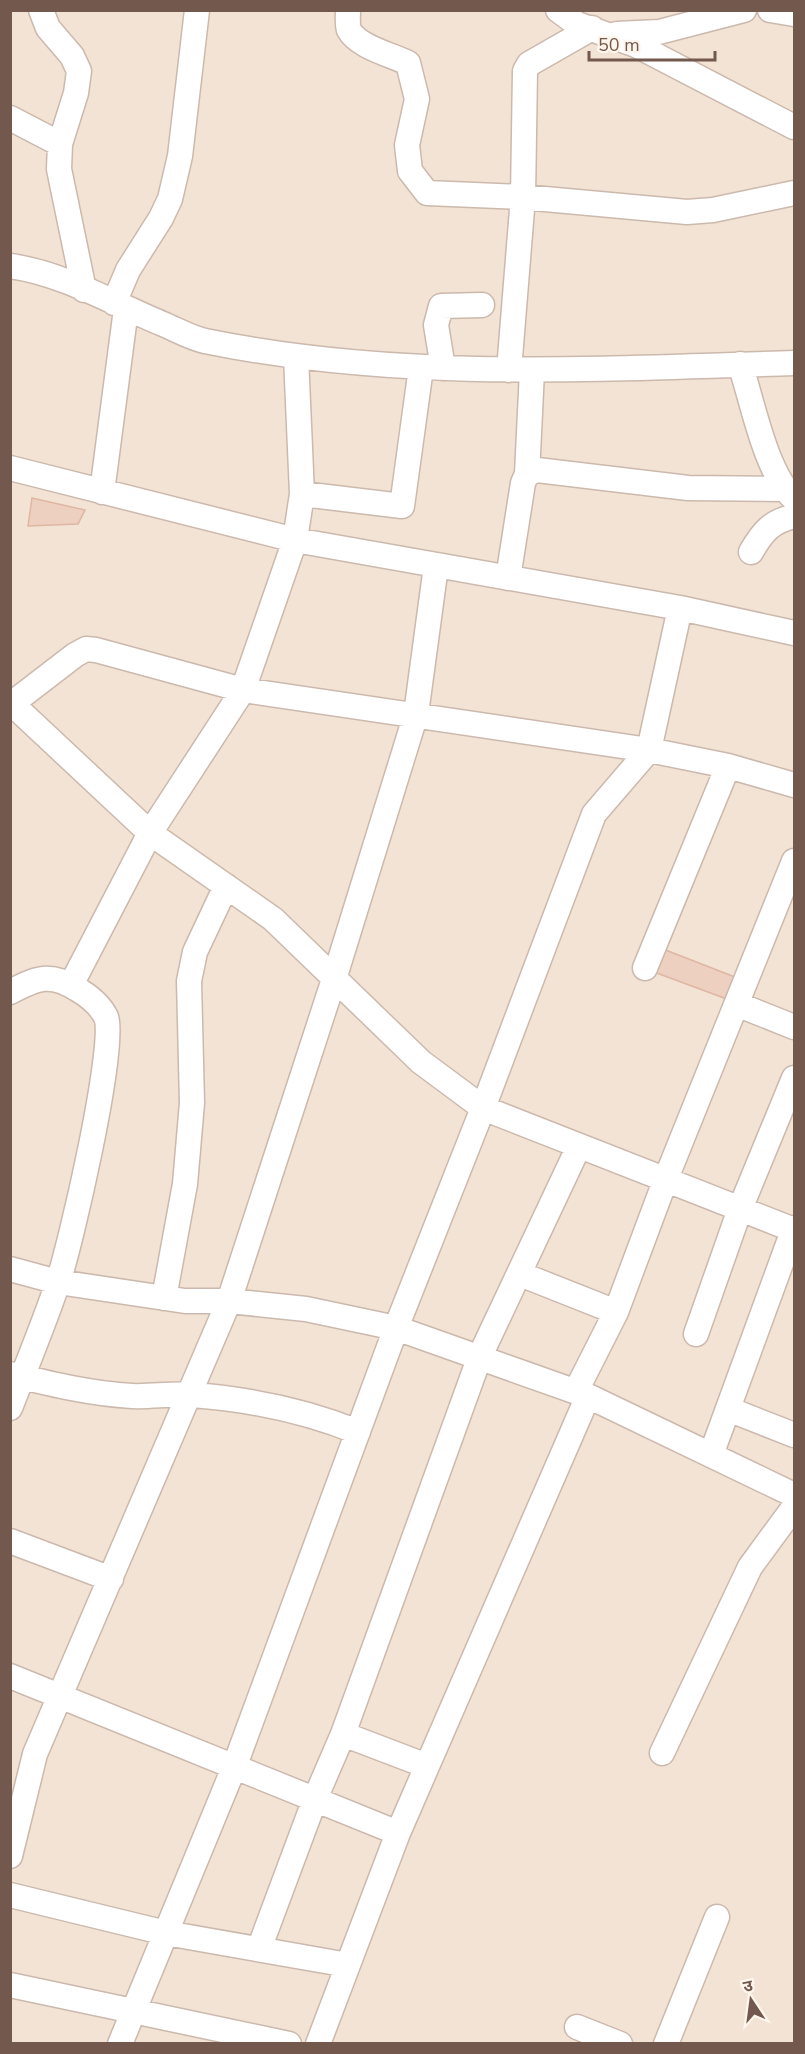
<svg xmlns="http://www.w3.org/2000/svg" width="805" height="2054" font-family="'Nunito Sans','Noto Sans Devanagari',sans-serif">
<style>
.residential{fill:#f2e3d5}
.building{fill:#eed0c0;stroke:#dfb6a2;stroke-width:1.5}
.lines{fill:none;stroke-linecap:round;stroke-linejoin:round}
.minor-casing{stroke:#ccb9ad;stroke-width:27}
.minor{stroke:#fff;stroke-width:24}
</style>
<rect width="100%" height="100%" fill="#fbf2e6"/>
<path class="residential" d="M11 11H794V2043H11Z"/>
<path class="building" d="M32 498 85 510 78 524 28 526Z
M663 949 740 979 732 1001 654 972Z"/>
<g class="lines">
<g class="minor-casing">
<path id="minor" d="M41 10 48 28 72 56 79 71 76 93 60 144 59 169 84 290
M348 10C348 16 347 24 349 30 358 47 392 55 408 63L417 99 407 145 410 171 427 193 523 197 687 212 713 210 794 193
M558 10 577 24 636 45 794 127
M770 10 794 14
M617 34 659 32 744 10
M10 118 60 144
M10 266C63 273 114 304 163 324 177 330 191 338 205 341 400 381 597 369 794 363
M114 303 128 270 161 218 170 199 180 156 197 10
M740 364C753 403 765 471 794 499
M443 368 436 325 441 306 482 305
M509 370 523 197 525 71 529 64 592 28
M10 468 295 540 680 608 794 633
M527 474 532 371
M102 492 126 309
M302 494 402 506 421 368
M751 552C763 531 771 522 794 516
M508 578 523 483 527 474 537 470 688 488 784 489
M10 702 150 833 273 919 421 1062 483 1108 794 1230
M10 705 75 655 86 649 96 650 243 690 649 750 728 766 794 785
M645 968 728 766
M71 985 150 833 243 690 295 540 302 494 296 357
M10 992C37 978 50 972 77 989 89 996 100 1005 106 1017 117 1044 70 1249 57 1285 43 1326 26 1367 10 1408
M739 1005 794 1027
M10 1269 58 1282 185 1301H229L306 1309 396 1328 588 1396 794 1495
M520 1274 616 1312
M164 1298 185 1184 192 1103 189 981 195 952 226 886
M696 1334 740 1209 794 1078
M10 1374C51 1384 91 1394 132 1396 152 1397 172 1393 192 1395 247 1399 306 1411 358 1432
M576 1391 616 1312 665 1181 794 861
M728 1409 794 1435
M711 1455 794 1228
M10 1541 111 1579
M10 1676 398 1833
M343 1734 427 1766
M662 1753 750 1567 794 1507
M10 1856 35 1754 229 1301 335 976 416 714 436 566
M10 1895 166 1933 348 1965
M259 1949 315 1799 343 1734 480 1356 579 1146
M10 1985 289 2044
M577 2027 620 2044
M120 2044 235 1765 396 1328 483 1108 594 814 649 750 680 608
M318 2044 398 1833 588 1396
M666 2044 717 1917"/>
</g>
<use href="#minor" class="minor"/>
</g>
<rect width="805" height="2054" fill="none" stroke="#72584d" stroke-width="24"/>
<g transform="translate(751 2000) rotate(347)" stroke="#fef6ec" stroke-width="4.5" paint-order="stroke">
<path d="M0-4.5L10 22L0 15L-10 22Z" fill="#72584d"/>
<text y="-9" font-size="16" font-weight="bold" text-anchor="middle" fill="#72584d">उ</text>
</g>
<path d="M589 51v9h126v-9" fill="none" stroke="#72584d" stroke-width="3"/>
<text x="598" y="51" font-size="18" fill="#72584d" stroke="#fef6ec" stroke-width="4.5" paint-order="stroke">50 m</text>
</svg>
